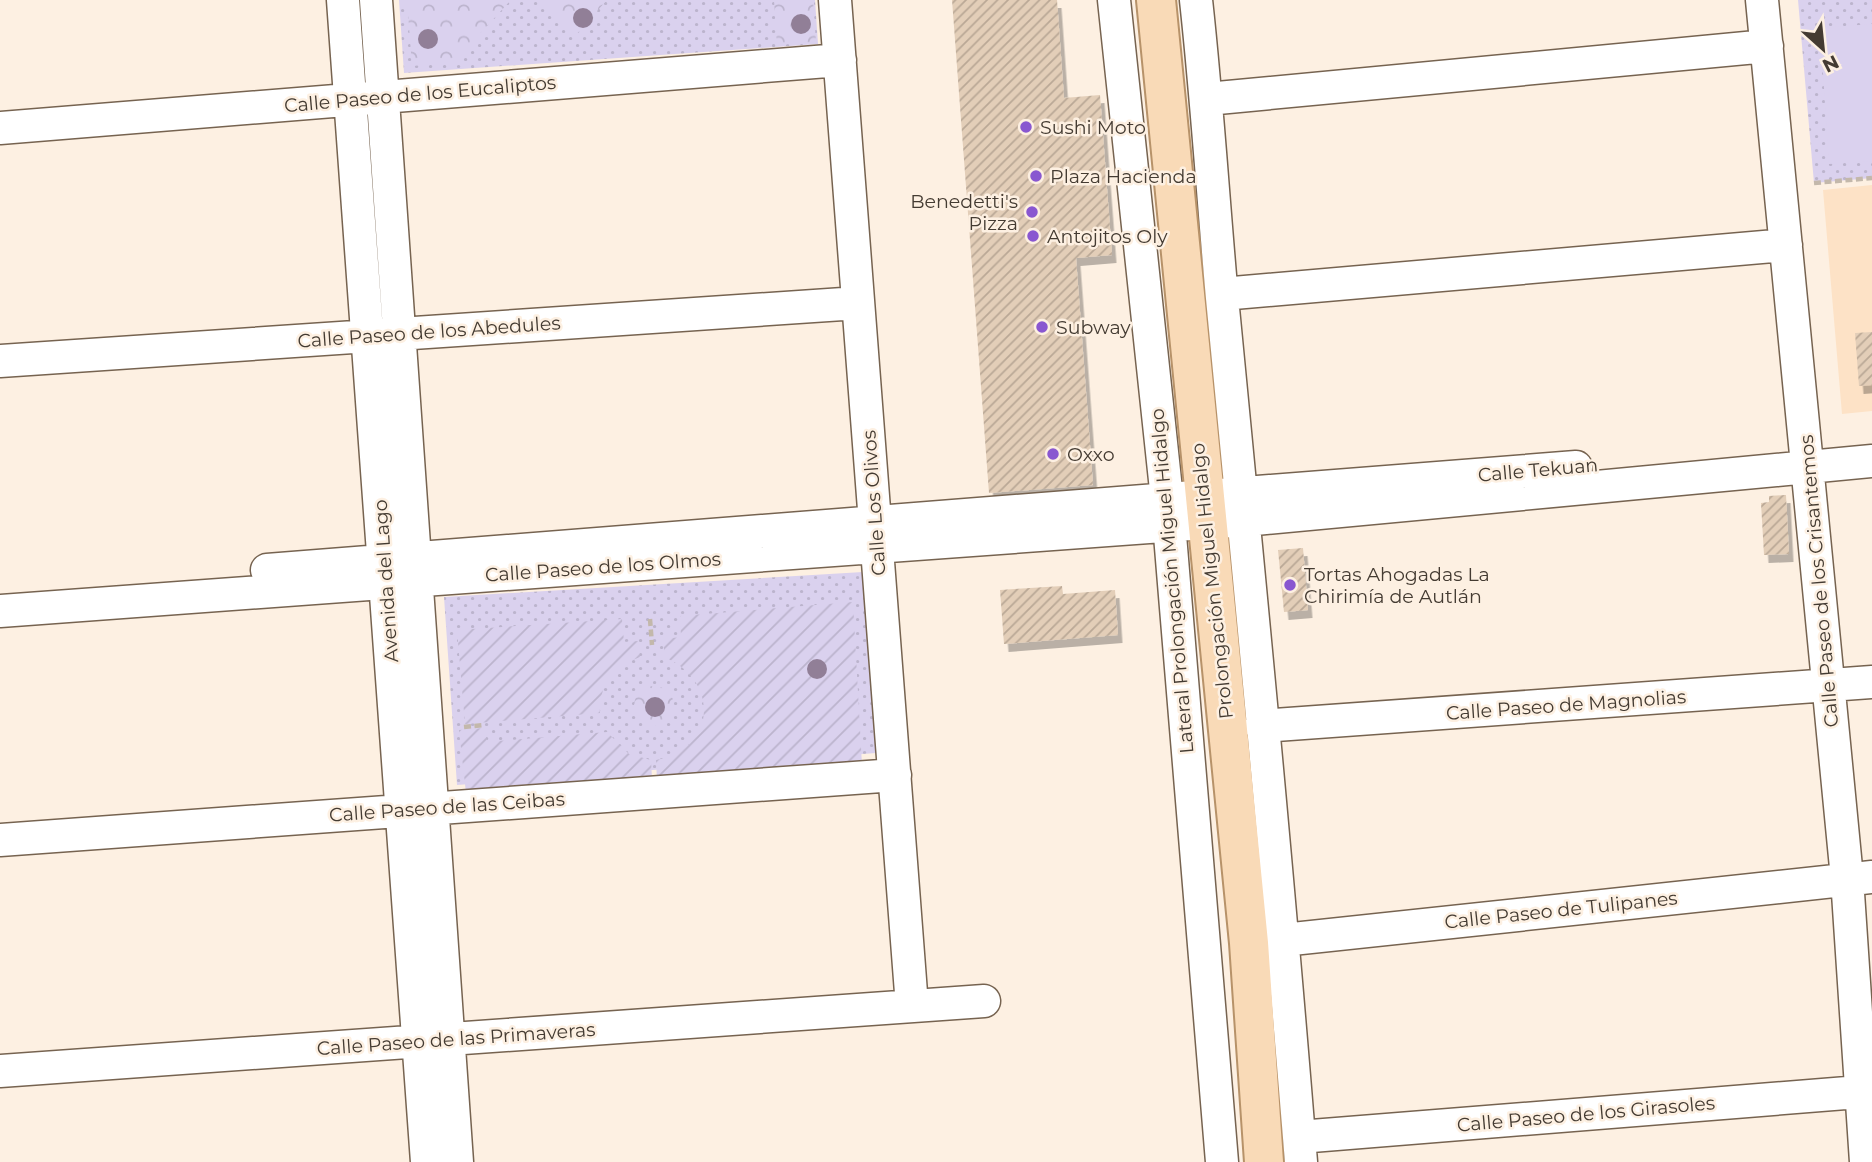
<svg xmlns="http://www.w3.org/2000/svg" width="1872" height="1162" font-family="Montserrat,sans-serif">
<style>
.built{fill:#fde2c6}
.grass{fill:url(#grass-dots)}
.forest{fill:url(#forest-crowns)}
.garden{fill:url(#garden-furrows)}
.pitch{fill:#dad1ee}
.building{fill:url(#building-hatch);filter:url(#shadow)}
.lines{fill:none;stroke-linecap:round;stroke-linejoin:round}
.minor-casing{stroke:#766350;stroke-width:35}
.major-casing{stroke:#b79269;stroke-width:42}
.path{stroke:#c3b8ab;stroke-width:4.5;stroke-dasharray:7 3.5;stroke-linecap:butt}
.minor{stroke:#fff;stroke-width:32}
.major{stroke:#f9dab7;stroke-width:38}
.tree{fill:#917f97}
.poi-dot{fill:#8957d0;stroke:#fdf0e2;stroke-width:2.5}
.labels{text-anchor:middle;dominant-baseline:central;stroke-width:5;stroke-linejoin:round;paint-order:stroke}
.street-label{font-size:19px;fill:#443b32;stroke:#fdf0e2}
.poi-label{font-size:19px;fill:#443b32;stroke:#fdf0e2;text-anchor:start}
</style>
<defs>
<pattern id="grass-dots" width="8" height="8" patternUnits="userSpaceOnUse" patternTransform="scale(1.75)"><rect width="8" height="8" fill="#dad1ee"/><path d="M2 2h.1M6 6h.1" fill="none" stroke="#bcb4cd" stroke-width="1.8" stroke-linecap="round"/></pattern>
<pattern id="forest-crowns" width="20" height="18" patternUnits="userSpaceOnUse" patternTransform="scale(1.75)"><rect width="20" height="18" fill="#dad1ee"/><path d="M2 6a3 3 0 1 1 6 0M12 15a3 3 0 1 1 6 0" fill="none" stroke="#bcb4cd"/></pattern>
<pattern id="garden-furrows" width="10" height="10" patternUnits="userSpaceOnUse" patternTransform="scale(1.75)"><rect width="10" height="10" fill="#dad1ee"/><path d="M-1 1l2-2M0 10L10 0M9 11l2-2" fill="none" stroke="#bcb4cd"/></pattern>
<pattern id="building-hatch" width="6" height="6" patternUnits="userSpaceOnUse" patternTransform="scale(1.75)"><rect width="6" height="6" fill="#e3ceb8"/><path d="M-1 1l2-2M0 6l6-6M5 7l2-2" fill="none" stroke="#baa896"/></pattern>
<filter id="shadow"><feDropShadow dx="4.5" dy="8" stdDeviation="0" flood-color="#0004"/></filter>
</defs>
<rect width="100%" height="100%" fill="#fdf0e2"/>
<path class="built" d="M1872 185V411L1842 414 1823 190Z"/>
<path class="grass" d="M399 0H815L818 44 404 73Z
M1798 0H1872V178L1814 183Z
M863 572 876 753 457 785 444 597Z"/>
<path class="forest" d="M407 0H511L454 62 412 66Z
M548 0H605L606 1 575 36 542 6Z
M774 0H813L816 42 777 45Z
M634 706a20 20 0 1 1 40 0a20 20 0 1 1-40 0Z"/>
<path class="garden" d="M853 602 862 765 657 780 656 760C717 749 720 680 664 657V639L681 637 680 616Z
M622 619 624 642 638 641 640 657C616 666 598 685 600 713L465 724 457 630Z
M485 728 487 742 607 732 629 754 651 760 652 779 466 793 459 730Z"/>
<path class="pitch" d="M1872 24V161L1829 164 1820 28Z"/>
<path class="building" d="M952 0H1057L1064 98 1100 95 1112 255 1076 258 1093 485 989 493Z
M1872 332V385L1859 386 1855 333Z
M1786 495 1789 554 1764 555 1761 503 1769 502V496Z
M1303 548 1308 610 1284 612 1278 550Z
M1062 586 1063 594 1115 590 1118 635 1004 644 1000 590Z"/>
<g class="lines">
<g class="minor-casing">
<path id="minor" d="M343 0 427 1162
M376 0 457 1162
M835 0 912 1006
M1114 0 1167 499 1222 1162
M1196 0C1207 99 1213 199 1222 298 1250 586 1278 874 1301 1162
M1762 0 1847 878 1866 1162
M1207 99 1767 46
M0 128 840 60
M1222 294 1786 245
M0 361 858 303
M267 570 1576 467
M0 611 1245 520 1872 461
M1261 726 1872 682
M0 840 895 775
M1265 942 1872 877
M0 1071 984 1001
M1299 1137 1872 1091"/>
</g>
<g class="major-casing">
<path id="major" d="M1156 0 1249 943 1264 1162"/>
</g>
<path class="path" d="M1814 183 1872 178
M650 619 652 645
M464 727 484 725"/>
<use href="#minor" class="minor"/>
<use href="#major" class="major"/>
</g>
<g class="tree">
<circle cx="583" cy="18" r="10"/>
<circle cx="801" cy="24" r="10"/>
<circle cx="428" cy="39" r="10"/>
<circle cx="817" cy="669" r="10"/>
<circle cx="655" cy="707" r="10"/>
</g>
<g class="poi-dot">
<circle cx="1026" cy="127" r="7"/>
<circle cx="1036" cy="176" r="7"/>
<circle cx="1032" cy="212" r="7"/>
<circle cx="1033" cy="236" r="7"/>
<circle cx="1042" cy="327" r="7"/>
<circle cx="1053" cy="454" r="7"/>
<circle cx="1290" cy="585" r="7"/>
</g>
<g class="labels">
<g class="street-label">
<text transform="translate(420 94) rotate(-5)">Calle Paseo de los Eucaliptos</text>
<text transform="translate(429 332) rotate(-4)">Calle Paseo de los Abedules</text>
<text transform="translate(1538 470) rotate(-5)">Calle Tekuan</text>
<text transform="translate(874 503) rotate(-94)">Calle Los Olivos</text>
<text transform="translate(603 567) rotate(-4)">Calle Paseo de los Olmos</text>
<text transform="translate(386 581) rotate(-94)">Avenida del Lago</text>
<text transform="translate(1172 581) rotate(-95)">Lateral Prolongación Miguel Hidalgo</text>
<text transform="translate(1212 581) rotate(-96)">Prolongación Miguel Hidalgo</text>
<text transform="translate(1819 581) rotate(-95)">Calle Paseo de los Crisantemos</text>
<text transform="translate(1566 705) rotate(-4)">Calle Paseo de Magnolias</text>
<text transform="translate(447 807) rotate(-4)">Calle Paseo de las Ceibas</text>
<text transform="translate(1561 910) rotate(-6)">Calle Paseo de Tulipanes</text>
<text transform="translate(456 1039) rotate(-4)">Calle Paseo de las Primaveras</text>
<text transform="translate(1586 1114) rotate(-5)">Calle Paseo de los Girasoles</text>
</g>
<g class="poi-label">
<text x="1040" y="127">Sushi Moto</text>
<text x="1050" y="176">Plaza Hacienda</text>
<text x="1018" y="201" text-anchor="end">Benedetti's<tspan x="1018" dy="22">Pizza</tspan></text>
<text x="1047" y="236">Antojitos Oly</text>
<text x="1056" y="327">Subway</text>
<text x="1067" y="454">Oxxo</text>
<text x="1304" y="574">Tortas Ahogadas La<tspan x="1304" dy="22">Chirimía de Autlán</tspan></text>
</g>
</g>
<g transform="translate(1823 49) rotate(153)" stroke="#fdf0e2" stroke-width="5" paint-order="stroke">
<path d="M0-5L12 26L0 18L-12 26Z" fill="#443b32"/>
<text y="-10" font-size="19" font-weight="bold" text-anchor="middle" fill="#443b32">N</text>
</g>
</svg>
